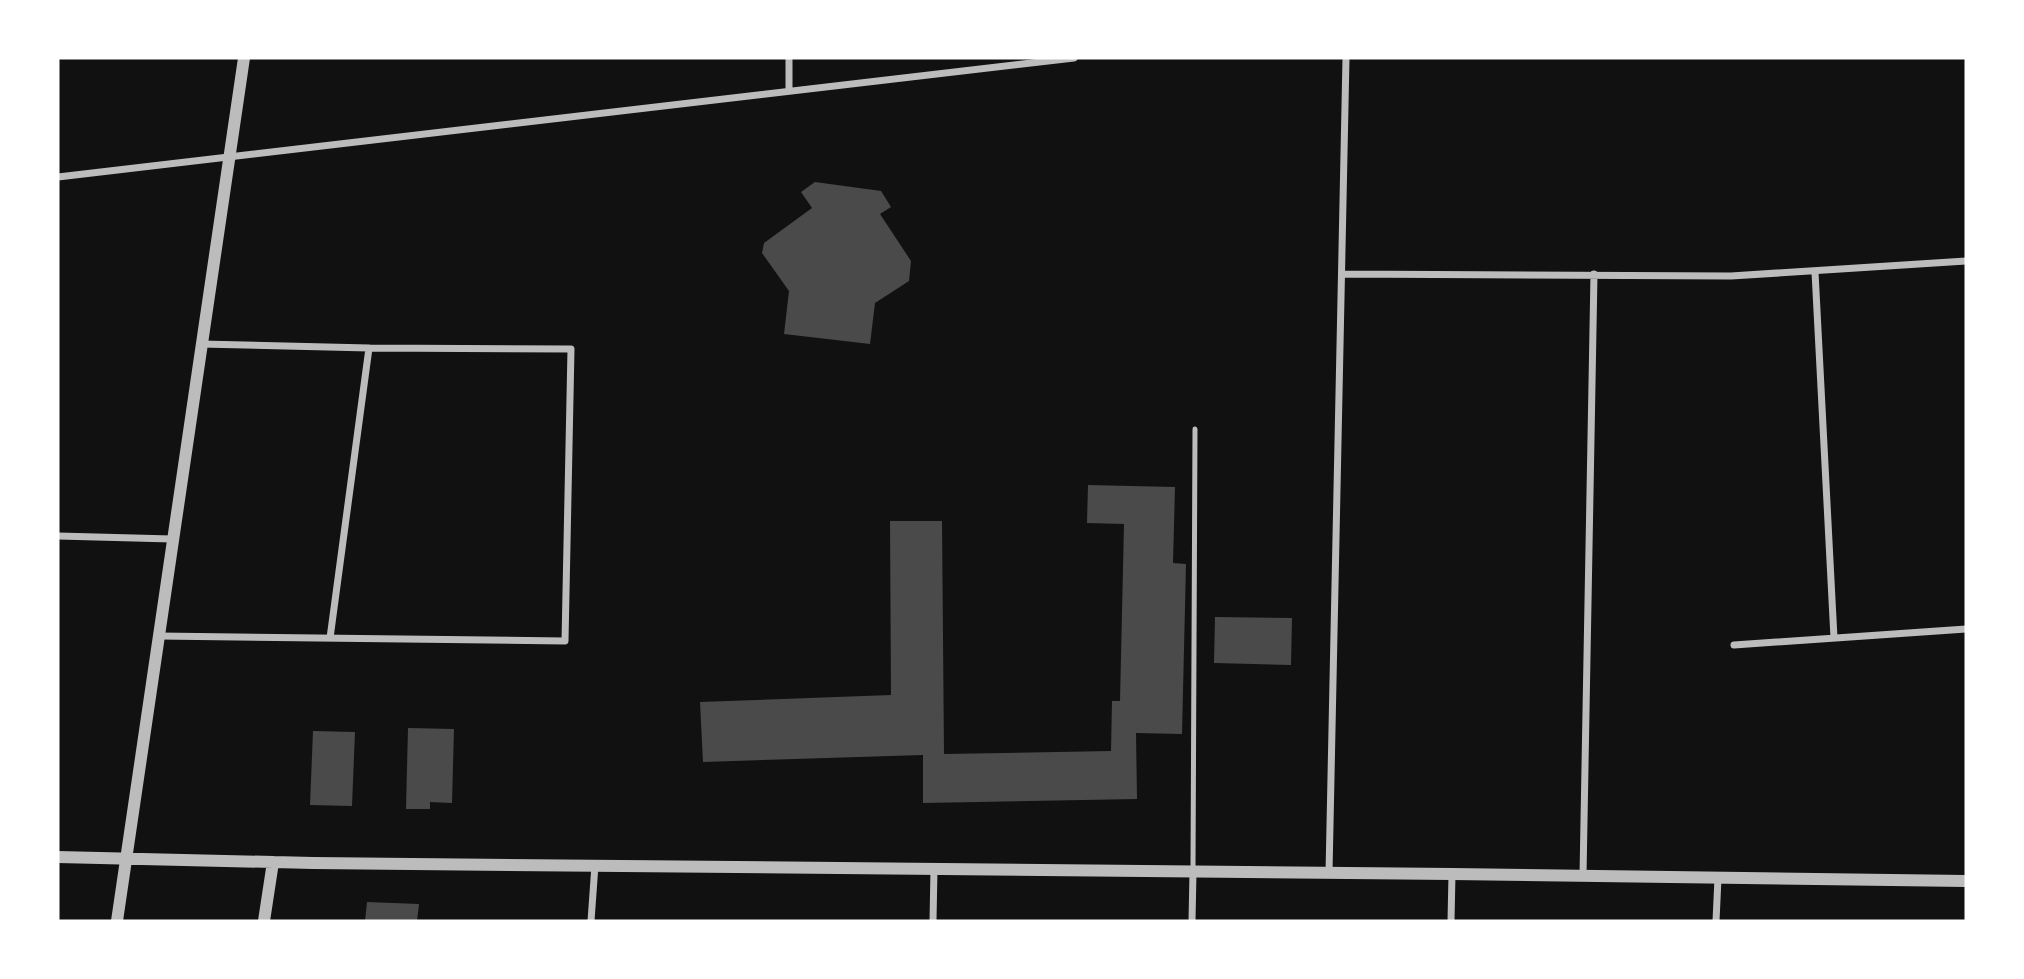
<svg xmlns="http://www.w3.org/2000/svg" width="2024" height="979" font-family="'Noto Serif',serif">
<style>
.building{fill:#4a4a4a}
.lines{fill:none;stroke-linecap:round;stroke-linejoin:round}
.service{stroke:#bcbcbc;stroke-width:5}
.minor{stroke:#bcbcbc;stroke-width:7}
.tertiary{stroke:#bcbcbc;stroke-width:12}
</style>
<rect width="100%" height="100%" fill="#111"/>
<path class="building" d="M815 182 881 191 891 207 880 214 911 261 909 281 875 303 870 344 784 334 789 291 762 253 764 243 812 208 801 192Z
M1088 485 1175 487 1173 563 1186 564 1182 734 1136 733 1137 799 923 803V755L703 762 700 702 891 695 890 521H942L944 754 1111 751 1112 701H1120L1124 524 1087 523Z
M1215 617 1292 618 1291 665 1214 663Z
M408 728 454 729 452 803 430 802V809H406Z
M313 731 355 732 352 806 310 805Z
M367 902 419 904 417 921H365Z"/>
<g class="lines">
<path class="service" d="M1193 870 1195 429"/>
<path class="minor" d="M789 90V58
M58 177 1074 58
M1815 272 1834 638
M1342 274 1731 276 1966 261
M58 536 172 539
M159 636 565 641 571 349 369 348 201 344
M330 638 369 348
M1734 645 1966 629
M1329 873 1346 58
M1583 876 1594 274
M591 921 595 865
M933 921 934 869
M1192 921 1193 872
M1451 921 1452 874
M1716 921 1718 878"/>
<path class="tertiary" d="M58 857 313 863 1452 874 1966 881
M117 921 244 58
M264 921 273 862"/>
</g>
<rect width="2024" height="979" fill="none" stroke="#ffffff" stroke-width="119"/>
</svg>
